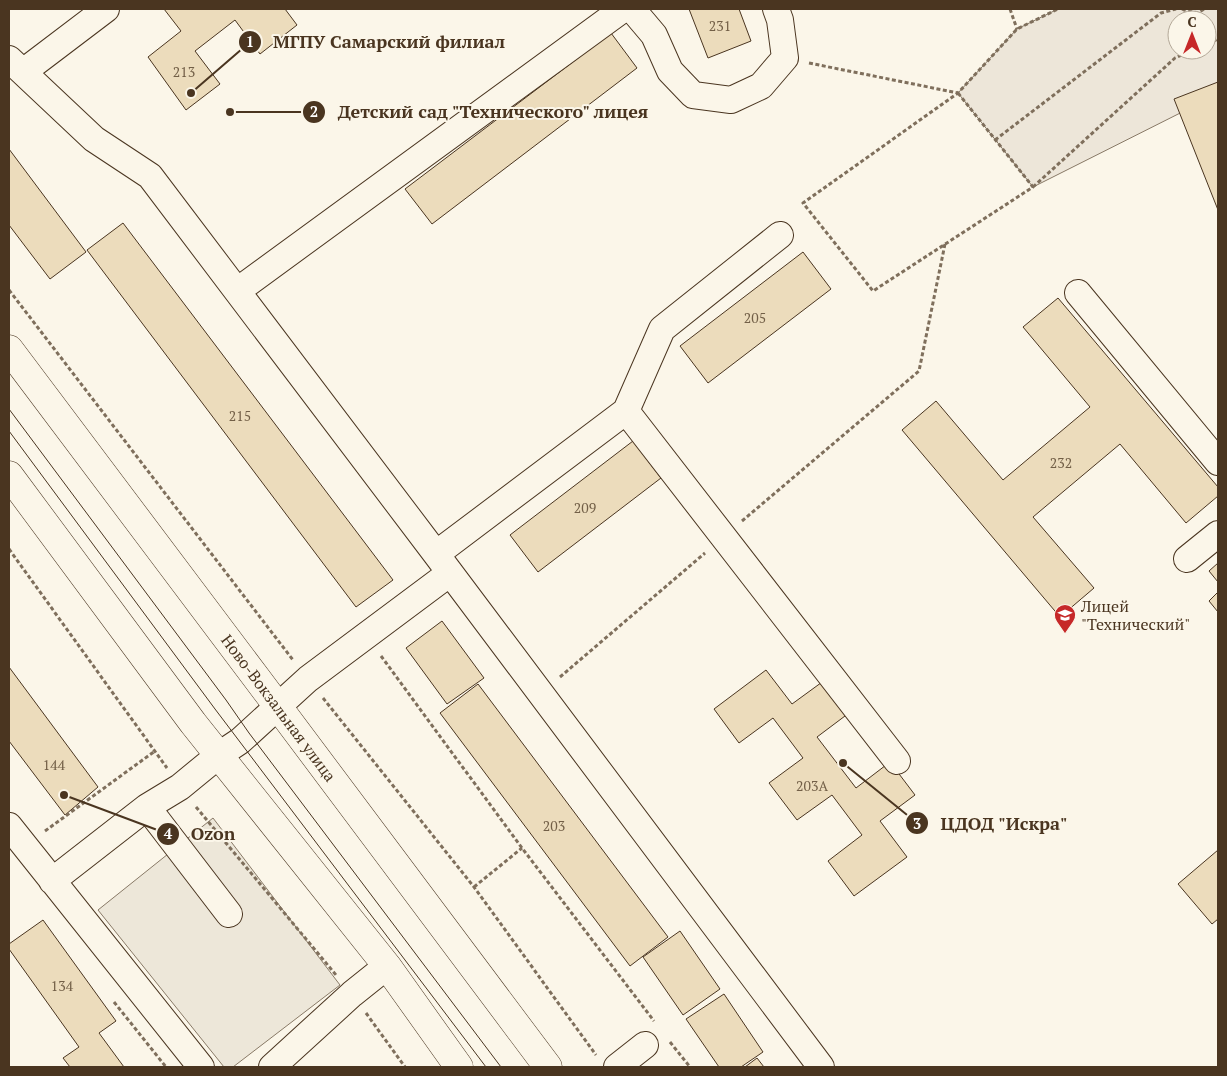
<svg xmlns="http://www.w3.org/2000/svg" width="1227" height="1076" font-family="'PT Serif',serif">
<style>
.green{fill:#ede6d9;stroke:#887966;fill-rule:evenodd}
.parking{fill:#ede7d9;stroke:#887966}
.building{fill:#ecdcbc;stroke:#4a3520}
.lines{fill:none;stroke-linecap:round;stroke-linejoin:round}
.minor-casing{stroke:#4a3520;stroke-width:28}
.major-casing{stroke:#4a3520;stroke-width:29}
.path{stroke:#7f6f5c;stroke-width:3;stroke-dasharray:4 2.5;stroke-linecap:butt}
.minor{stroke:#fbf6e9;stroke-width:26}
.major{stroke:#fbf6e9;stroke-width:28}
.tram{stroke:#4a3520;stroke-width:1}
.labels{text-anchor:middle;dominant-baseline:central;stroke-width:4;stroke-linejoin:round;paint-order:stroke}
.number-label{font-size:14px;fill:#725f47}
.poi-label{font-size:16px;fill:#4a3520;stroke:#fbf6e9;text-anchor:start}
.street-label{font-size:16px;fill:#4a3520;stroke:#fbf6e9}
.leader{fill:none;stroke:#4a3520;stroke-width:2}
.callout-dot{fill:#4a3520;stroke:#fbf6e9;stroke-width:2}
.mark-label{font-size:15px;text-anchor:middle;font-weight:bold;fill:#fff}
.callout-label{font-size:18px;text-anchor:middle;font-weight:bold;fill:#4a3520;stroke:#fbf6e9;stroke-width:4;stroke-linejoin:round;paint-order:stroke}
</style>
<rect width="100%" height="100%" fill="#fbf6e9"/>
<path class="green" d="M1058 9H1218V94L1033 187 958 93 1017 29ZM1177 20H1207V50H1177Z"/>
<path class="parking" d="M213 818 340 985 233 1067H224L98 910Z"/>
<path class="building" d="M164 9H285L297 25 260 54 235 20 195 51 220 84 186 110 148 57 181 31Z
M689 9H739L751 41 708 58Z
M611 33 637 68 432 224 405 189Z
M1218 82V210L1174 99Z
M9 149 86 252 50 279 9 225Z
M123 223 393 580 356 607 87 250Z
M803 252 831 289 708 383 680 346Z
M1058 298 1218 487V496L1186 523 1120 444 1033 517 1094 588 1060 617 902 430 936 401 1003 480 1090 407 1023 327Z
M633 441 661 478 538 572 510 535Z
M1218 563V582L1209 571Z
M1218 592V612L1209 601Z
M442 621 484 678 447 704 406 648Z
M9 667 98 787 65 815 9 741Z
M766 670 792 704 829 677 853 710 817 737 856 788 890 762 915 795 880 821 907 857 854 896 828 861 862 835 832 795 797 820 769 783 803 758 773 718 739 743 714 709Z
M478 684 668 937 630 966 440 713Z
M1218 850V919L1212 924 1178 884Z
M43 920 116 1021 99 1033 124 1067H70L63 1058 79 1047 9 949V944Z
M680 931 720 989 683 1015 643 957Z
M724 994 763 1052 741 1067H719L686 1019Z
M757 1058 764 1067H745Z"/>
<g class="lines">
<g class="minor-casing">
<path id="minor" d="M632 9 654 35 670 71 693 95 731 100 761 86 785 58 780 20 776 9
M9 59 94 139 150 176 436 554 821 1067
M23 72 106 9
M237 291 623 9
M1078 293 1218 462
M626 411 897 761
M436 554 626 411 662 329 780 235
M1187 559 1218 534
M147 807 229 914
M9 826 201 1067
M52 881 147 807 180 787 219 755 240 741 308 679 450 573
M272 1067 352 994 387 966
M617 1067 645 1045"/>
</g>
<g class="major-casing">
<g id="major">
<path id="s1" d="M9 349 258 680 548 1067"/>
<path d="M9 475 193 723 387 966 459 1067"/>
</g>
</g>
<path class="path" d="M1010 9 1017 29
M1182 9 1184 10 1198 13 1204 9
M1198 13 1201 20
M1207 33 1211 42
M1207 44 1218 39
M809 63 958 93 1017 29 1058 9
M958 93 1033 187 873 291 803 203Z
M995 140 1161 13 1176 9
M1033 187 1175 58 1193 50
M9 290 293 660
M742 521 919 371 945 244
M9 549 167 768
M381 656 522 848 654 1021
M560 677 705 553
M323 698 474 887 596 1055
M196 807 336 975
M45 831 155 751
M474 887 522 848
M114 1002 166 1067
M366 1013 405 1067
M670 1042 690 1067"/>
<use href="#minor" class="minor"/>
<use href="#major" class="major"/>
<path class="tram" d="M9 409 226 700 249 733 501 1067
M9 431 215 709 486 1067"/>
</g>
<defs>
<g id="school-pin" transform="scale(1.125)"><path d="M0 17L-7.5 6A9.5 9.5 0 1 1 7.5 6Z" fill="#c62828" stroke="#fbf6e9"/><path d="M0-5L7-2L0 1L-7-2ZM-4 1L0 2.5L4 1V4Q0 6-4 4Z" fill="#fff"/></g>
</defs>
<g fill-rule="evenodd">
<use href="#school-pin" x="1065" y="615"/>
</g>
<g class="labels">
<g class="number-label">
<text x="720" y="25">231</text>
<text x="184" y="71">213</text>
<text x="755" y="317">205</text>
<text x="240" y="415">215</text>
<text x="1061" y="462">232</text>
<text x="585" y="507">209</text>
<text x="54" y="764">144</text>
<text x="812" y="785">203А</text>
<text x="554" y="825">203</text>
<text x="62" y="985">134</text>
</g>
<g class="poi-label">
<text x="1081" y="606">Лицей<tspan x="1081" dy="18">"Технический"</tspan></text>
</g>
<g class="street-label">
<text stroke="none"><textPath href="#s1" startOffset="449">Ново-Вокзальная улица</textPath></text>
</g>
</g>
<path class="leader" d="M191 93L250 42M230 112L314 112M843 763L917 823M64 795L168 834"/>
<g class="callout-dot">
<circle cx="191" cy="93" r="5"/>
<circle cx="230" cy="112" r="5"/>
<circle cx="843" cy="763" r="5"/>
<circle cx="64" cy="795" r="5"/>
<circle cx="250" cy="42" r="12"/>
<circle cx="314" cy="112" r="12"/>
<circle cx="917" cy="823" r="12"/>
<circle cx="168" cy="834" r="12"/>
</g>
<g class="mark-label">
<text x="250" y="47">1</text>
<text x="314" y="117">2</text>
<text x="917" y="829">3</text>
<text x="168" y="839">4</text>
</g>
<g class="callout-label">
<text x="389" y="48">МГПУ Самарский филиал</text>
<text x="493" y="118">Детский сад "Технического" лицея</text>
<text x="1004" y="830">ЦДОД "Искра"</text>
<text x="213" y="840">Ozon</text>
</g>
<rect width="1227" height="1076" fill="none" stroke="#4a3520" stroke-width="20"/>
<g transform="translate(1192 35)"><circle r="24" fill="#fbf6e9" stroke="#b4a999"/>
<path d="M0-4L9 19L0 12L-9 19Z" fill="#c62828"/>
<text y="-8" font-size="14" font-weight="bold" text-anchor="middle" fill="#4a3520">С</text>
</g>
</svg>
